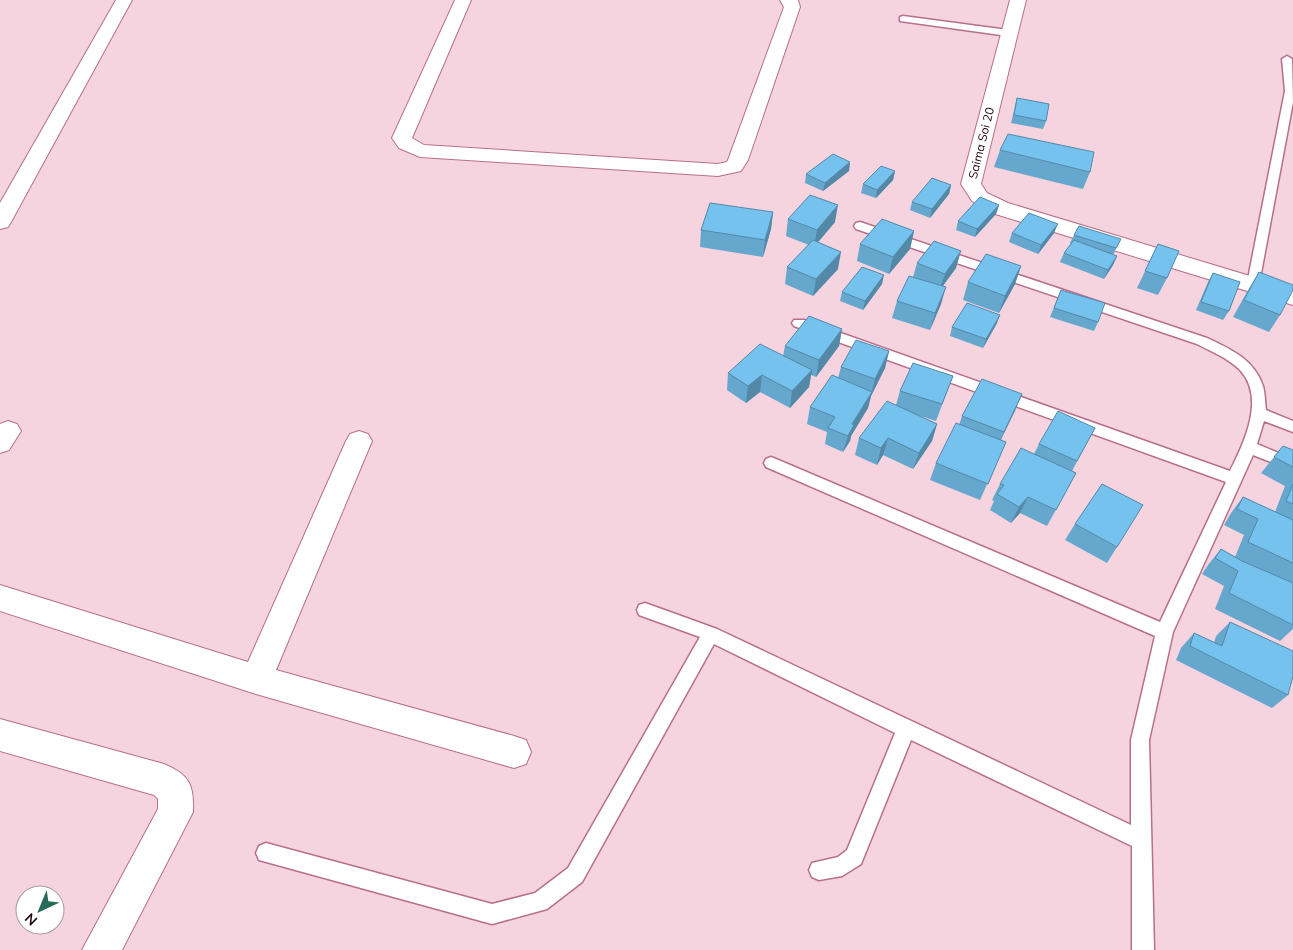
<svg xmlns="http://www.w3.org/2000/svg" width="1293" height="950" font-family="Mulish,sans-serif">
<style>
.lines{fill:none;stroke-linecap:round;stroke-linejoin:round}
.lane-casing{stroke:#b86f8c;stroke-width:3}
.street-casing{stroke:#b86f8c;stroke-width:2}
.lane{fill:#fff;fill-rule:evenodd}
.street{fill:#fff;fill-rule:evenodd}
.wall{fill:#65a7cd}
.shaded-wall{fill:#5388a7}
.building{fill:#76c2ee;stroke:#5388a7}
.labels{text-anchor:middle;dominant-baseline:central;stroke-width:4;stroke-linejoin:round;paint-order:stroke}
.far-street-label{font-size:12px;fill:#1e0510;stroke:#fff}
</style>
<rect width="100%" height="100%" fill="#f5d4df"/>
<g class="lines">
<g class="lane-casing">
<path id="lane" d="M903 16 1008 30 1013 33 1008 36 900 21V17Z
M1287 56 1292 59 1293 102 1259 284 1253 288 1247 284 1285 91 1282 59Z
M860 222 1207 338C1230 349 1254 359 1263 386 1265 393 1265 403 1266 410L1293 421V432L1264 421 1257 444 1293 459V471L1253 455 1173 632 1149 740 1154 950H1132V846L911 740 861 864 842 876 819 880 812 877 809 870 812 863 838 857 847 850 895 733 714 644 582 882 547 909 492 924 259 860 256 853 259 846 266 843 492 904 535 893 568 868 700 637 639 615 637 610 639 605 645 603 717 629 1131 825V740L1155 636 766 467 764 463 766 459 771 457 776 459 1160 622 1226 482 794 326 792 323 794 320H804L1230 471C1244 443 1266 398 1240 370 1228 358 1212 352 1197 344L856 229 854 226 856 223Z"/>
</g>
<g class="street-casing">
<path id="street" d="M116 0H132L11 222 8 227 0 229V203Z
M455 0H471L412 138 424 145 718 164 727 162 728 160 784 7 780 0H798L800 7 748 160 741 171 718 176 420 157 399 148 392 138Z
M1010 0H1026L981 184 987 193 1008 203 1293 289V305L992 213 972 201 961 184Z
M8 421 17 424 21 431 9 450 0 453V424Z
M359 431 368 434 372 441 276 670 514 736 526 740 531 752 526 764 514 768 256 694 0 611V585L248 662 346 441 350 434Z
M0 719 164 764C190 775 194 785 193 812L122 950H82L158 809V799L154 795 0 751Z"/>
</g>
<use href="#lane" class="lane"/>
<use href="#street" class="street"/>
</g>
<path class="wall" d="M1017 98 1046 121 1043 129 1011 123Z
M1000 150 1090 172 1083 189 994 167Z
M850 162 849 171 823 191 805 183 806 174Z
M895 171 893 180 876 198 861 193 863 184Z
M951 185 949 194 930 218 910 210 912 202Z
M999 205 996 214 975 237 956 230 958 221Z
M773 212 771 229 763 257 700 247 701 230Z
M788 219 835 222 818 242 838 269 813 296 785 284 787 267 809 245 786 236Z
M914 231 910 249 889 274 857 261 860 244Z
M1012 233H1054L1038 254 1009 242Z
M1074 235 1121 239 1113 255 1117 256 1113 265 1104 279 1060 262 1064 253 1071 244 1070 243Z
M1158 244 1167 278 1158 295 1137 288Z
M917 263 956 268 943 286 941 304 930 330 892 318 897 301 913 277Z
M1021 266 1015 284 999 313 963 300 968 282Z
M1259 272 1280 315 1269 332 1233 317 1248 290Z
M1213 273 1229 311 1223 320 1196 310 1208 282Z
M882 284 863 310 840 301 842 292Z
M1061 290 1098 322 1094 331 1050 317Z
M997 323 983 348 950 336 952 327Z
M842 329 839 346 816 377 811 375 809 387 790 408 760 392 746 403 727 390 728 373 783 356 785 346Z
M889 351 885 368 871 396 868 408 851 436 850 441 843 452 825 444 827 432 807 424 810 407 838 378 841 367Z
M953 376 936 421 917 415 937 424 932 441 913 469 883 455 877 465 855 455 859 438 896 405 900 391Z
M1022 394 1001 440 1006 442 980 500 930 480 936 463 959 425 962 416Z
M1095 428 1072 471 1076 473 1047 526 1020 513 1011 523 990 510 994 501 992 500 1000 484 1034 454 1039 444Z
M1283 446 1293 450V629L1280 641 1215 609 1224 586 1202 574 1208 565 1221 549 1235 557 1244 535 1224 525 1231 513 1243 497 1275 512 1285 486 1261 473Z
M1075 524 1117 547 1107 563 1065 540Z
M1230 622 1288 695 1272 708 1176 660 1181 648 1194 633 1214 643 1216 636Z"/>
<path class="shaded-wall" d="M850 162 849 171 823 191 825 183Z
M895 171 893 180 876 198 877 190Z
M951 185 949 194 930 218 932 209Z
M838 205 835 222 814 247 817 230Z
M999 205 996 214 975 237 977 229Z
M773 212 771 229 763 257 765 240Z
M1058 224 1054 233 1038 254 1041 245Z
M914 231 910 249 889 274 893 257Z
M961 251 956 268 939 291 945 274Z
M841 252 838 269 813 296 816 279Z
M1117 256 1113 265 1104 279 1108 270Z
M1021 266 1015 284 999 313 1005 296Z
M884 275 882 284 863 310 865 301Z
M946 287 941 304 930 330 935 313Z
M1000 315 997 323 983 348 986 339Z
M842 329 839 346 816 377 819 360Z
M889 351 885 368 871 396 868 408 851 436 850 441 843 452 848 436 852 424 872 392 875 379Z
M812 370 809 387 790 408 792 391Z
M762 375 760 392 746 403 748 386Z
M1022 394 1015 411 996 449 1004 432Z
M937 424 932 441 913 469 919 453Z
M888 438 883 455 877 465 881 448Z
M1028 497 1020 513 1011 523 1019 507Z"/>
<path class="building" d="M1017 98 1049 104 1046 121 1014 115Z
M1008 134 1094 152 1090 172 1000 150Z
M833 154 850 162 825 183 806 174Z
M881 166 895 171 877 190 863 184Z
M932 178 951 185 932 209 912 202Z
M810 195 838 205 817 230 788 219Z
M980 197 999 205 977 229 958 221Z
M710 203 773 212 765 240 701 230Z
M1029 213 1058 224 1041 245 1012 233Z
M882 219 914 231 893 257 860 244Z
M1079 226 1121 239 1116 248 1074 235Z
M813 240 841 252 816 279 787 267Z
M1074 240 1117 256 1108 270 1064 253Z
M934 241 961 251 945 274 917 263Z
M1158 244 1179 251 1167 278 1145 271Z
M986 254 1021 266 1005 296 968 282Z
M862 267 884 275 865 301 842 292Z
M1259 272 1293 285V290L1280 315 1244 300Z
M1213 273 1240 282 1229 311 1201 302Z
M909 276 946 287 935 313 897 301Z
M1061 290 1105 303 1098 322 1054 308Z
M967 303 1000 315 986 339 952 327Z
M809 316 842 329 819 360 785 346Z
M856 340 889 351 875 379 841 367Z
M760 344 812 370 792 391 762 375 748 386 728 373Z
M913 363 953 376 942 404 900 391Z
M832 375 872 392 852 424 854 425 848 436 828 428 835 417 810 407Z
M982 379 1022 394 1004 432 962 416Z
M887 401 937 424 919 453 888 438 881 448 859 438Z
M1058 411 1095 428 1077 461 1039 444Z
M956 423 1006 442 988 484 936 463Z
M1283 446 1293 450V467L1274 457Z
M1021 448 1076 473 1056 510 1028 497 1019 507 997 494 1004 485 1000 484Z
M1102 484 1143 505 1117 547 1075 524Z
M1293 484V504L1286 501Z
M1243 497 1293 520V563L1248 542 1258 519 1237 509Z
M1221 549 1242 561 1293 583V625L1229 593 1238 571 1215 558Z
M1230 622 1293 651V676L1288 695 1190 646 1194 633 1222 646Z"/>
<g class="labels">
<g class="far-street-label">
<text transform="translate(981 143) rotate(-76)">Saima Soi 20</text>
</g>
</g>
<g transform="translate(40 910) rotate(224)"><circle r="24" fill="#ffffff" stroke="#a59b9f"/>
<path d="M0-4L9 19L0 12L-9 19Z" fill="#276a5a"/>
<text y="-8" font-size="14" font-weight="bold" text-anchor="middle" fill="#1e0510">N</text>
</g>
</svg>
